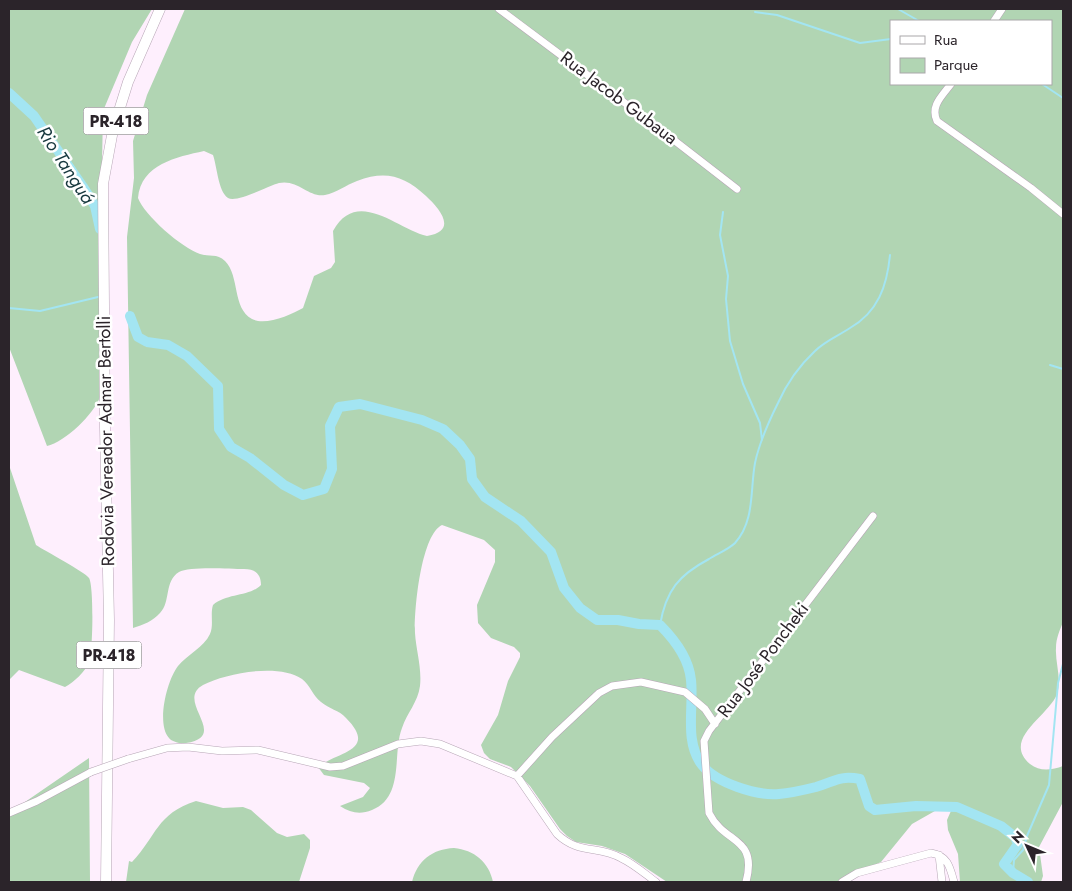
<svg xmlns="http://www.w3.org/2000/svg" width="1072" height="891" font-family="Jost,sans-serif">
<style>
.green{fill:#b1d5b3;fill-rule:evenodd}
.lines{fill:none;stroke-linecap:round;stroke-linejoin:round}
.stream{stroke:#a3e5f2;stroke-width:2}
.river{stroke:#a3e5f2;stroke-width:10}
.minor-casing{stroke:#b7a6b6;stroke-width:8}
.highway-casing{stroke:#b7a6b6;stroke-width:11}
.minor{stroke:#fff;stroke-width:7}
.highway{stroke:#fff;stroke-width:10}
.minor-bridge-casing{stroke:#b7a6b6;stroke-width:8;stroke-linecap:butt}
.minor-bridge{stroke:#fff;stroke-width:7}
.labels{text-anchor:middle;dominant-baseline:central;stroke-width:5;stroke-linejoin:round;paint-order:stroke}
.shield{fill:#fff;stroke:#6b666a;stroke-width:1}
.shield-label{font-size:16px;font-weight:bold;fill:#2b242a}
.street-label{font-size:18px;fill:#2b242a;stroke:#fff}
.water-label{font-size:19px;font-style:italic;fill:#17383e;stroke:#fff}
</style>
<rect width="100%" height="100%" fill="#feeffd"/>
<path class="green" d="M9 9H152L132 42 103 111 99 327 100 397C94 414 65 442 47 446L9 347Z
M185 9H1063V622C1060 630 1056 638 1056 648 1055 663 1062 679 1057 694 1049 716 1001 739 1030 764 1040 772 1052 770 1063 766V802L1039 847 1043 876 1041 882H960L958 854 948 830 947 820 954 804 949 803 912 824 881 862 837 882H667L625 854 602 846 576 842 567 836 560 829 530 786 511 767 490 759 484 753 481 745 498 715 508 681 520 657V653L514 647 491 638 478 623 477 605 495 562V550L484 540 442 525C421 535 414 610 415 633 416 650 422 668 420 686 418 702 407 713 402 728 392 753 405 797 372 810 360 815 351 813 340 806L363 797 370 788 364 783 324 775 318 767C336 752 379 751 346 718 339 710 329 709 321 702 313 696 310 685 302 679 279 663 226 673 203 685 174 701 231 736 186 743 181 744 172 742 169 738 156 724 167 680 178 666 187 655 204 647 210 634 214 625 210 614 213 605 227 593 249 597 261 585 261 574 255 569 244 569 230 569 189 566 179 572 164 581 171 602 160 613 153 621 143 625 133 628L127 237 134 178 133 141 147 95ZM891 21H1051V84H891ZM204 151 213 155C217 166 218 191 228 198 237 203 268 186 279 183 298 179 309 198 325 195 336 193 346 185 357 181 386 170 404 176 426 196 439 208 459 231 427 236 397 229 357 187 333 231L335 262 331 268 314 276 303 308C291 315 265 326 252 319 232 308 240 276 225 261 217 253 209 257 200 254 182 248 144 215 138 198 141 164 177 157 204 151Z
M9 465 36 545C45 551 85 572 89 578 94 586 93 652 89 662 85 672 74 682 65 687L19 670 9 680Z
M89 758 90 882H9V813Z
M196 801 223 808 243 807 251 810 277 833 287 837 304 834 310 840V848L299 882H126L129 861 132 862C157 836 156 814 196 801Z
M454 848C474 850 489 862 493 882H412C417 861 432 849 454 848Z"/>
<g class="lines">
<path class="stream" d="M898 9 919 21
M755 12 777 15 860 43 891 39
M1042 84 1063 98
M723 212 720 235 728 276 726 299 730 341 743 384 760 423 762 440
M9 308 40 311 98 297
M1050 365 1063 369
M660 625C666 590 679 575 709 559 717 554 729 549 735 543 755 521 750 490 755 463 759 444 769 421 778 403 786 385 800 365 815 351 825 341 838 336 850 328 878 312 887 286 890 255
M1013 873 1014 860 1023 850 1027 836 1049 785 1058 683 1063 664"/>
<path class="river" d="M9 93 34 116 83 187 95 206 100 229
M130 316 138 337 147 342 168 345 187 356 218 386 219 429 231 447 250 458 284 485 303 495 324 489 332 469 330 426 339 407 360 404 422 420 443 429 460 445 470 459 472 479 485 497 521 521 551 552 564 588 580 608 597 620H618L639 624 660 625C674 639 689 659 691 680 694 707 684 742 702 765 716 783 757 796 779 794 791 793 804 790 816 787 834 782 839 775 860 779L869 806 875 810 916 806 957 807 1001 826 1015 837 1018 844 1004 864 1013 873 1028 882"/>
<g class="minor-casing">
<path id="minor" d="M499 9 657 127 737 189
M994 21 1002 9
M951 84C942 96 930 106 937 121L1031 188 1063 214
M128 759 167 748 188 747 222 751 258 750 330 767 343 766 398 744 421 741 440 744 517 776 557 834C579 855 598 845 621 858 634 864 645 874 656 882
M517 776 552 737 599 693 612 686 641 682 685 692 705 709 715 724
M9 813 37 801 91 772
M939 855 942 882
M746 882C758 836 725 845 709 813L704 741 709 731 873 516
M842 882 857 873 931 853C948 856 950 867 954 882"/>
</g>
<g class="highway-casing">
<path id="highway" d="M106 882 109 620 105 428 103 184 113 130 128 82 160 9"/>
</g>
<use href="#minor" class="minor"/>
<use href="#highway" class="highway"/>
<g class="minor-bridge-casing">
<path id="minor-bridge" d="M91 772 128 759"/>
</g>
<use href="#minor-bridge" class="minor-bridge"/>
</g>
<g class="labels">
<g class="shield">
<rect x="83.5" y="107.5" width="65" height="27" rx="4"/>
<rect x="76.5" y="641.5" width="65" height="27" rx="4"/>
</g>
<g class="shield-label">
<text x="116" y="121">PR-418</text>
<text x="109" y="655">PR-418</text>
</g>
<g class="street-label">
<text transform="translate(619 98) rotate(37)">Rua Jacob Gubaua</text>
<text transform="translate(106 441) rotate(-91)">Rodovia Vereador Admar Bertolli</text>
<text transform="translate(763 660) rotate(-53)">Rua José Poncheki</text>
</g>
<g class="water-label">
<text transform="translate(66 165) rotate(57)">Rio Tanguá</text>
</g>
</g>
<rect width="1072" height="891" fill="none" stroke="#2b242a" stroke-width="20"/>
<rect x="890" y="20" width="162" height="65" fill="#ffffff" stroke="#aaa7aa"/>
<rect x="900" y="36" width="25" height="8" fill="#ffffff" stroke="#aaa7aa"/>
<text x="934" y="45" font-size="15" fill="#2b242a">Rua</text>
<rect x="900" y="58" width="25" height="15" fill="#b1d5b3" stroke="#aaa7aa"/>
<text x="934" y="70" font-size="15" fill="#2b242a">Parque</text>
<g transform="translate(1027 846) rotate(314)" stroke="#ffffff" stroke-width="4" paint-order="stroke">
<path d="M0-4L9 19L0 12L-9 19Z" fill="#2b242a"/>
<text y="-8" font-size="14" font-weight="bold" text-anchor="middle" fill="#2b242a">N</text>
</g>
</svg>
